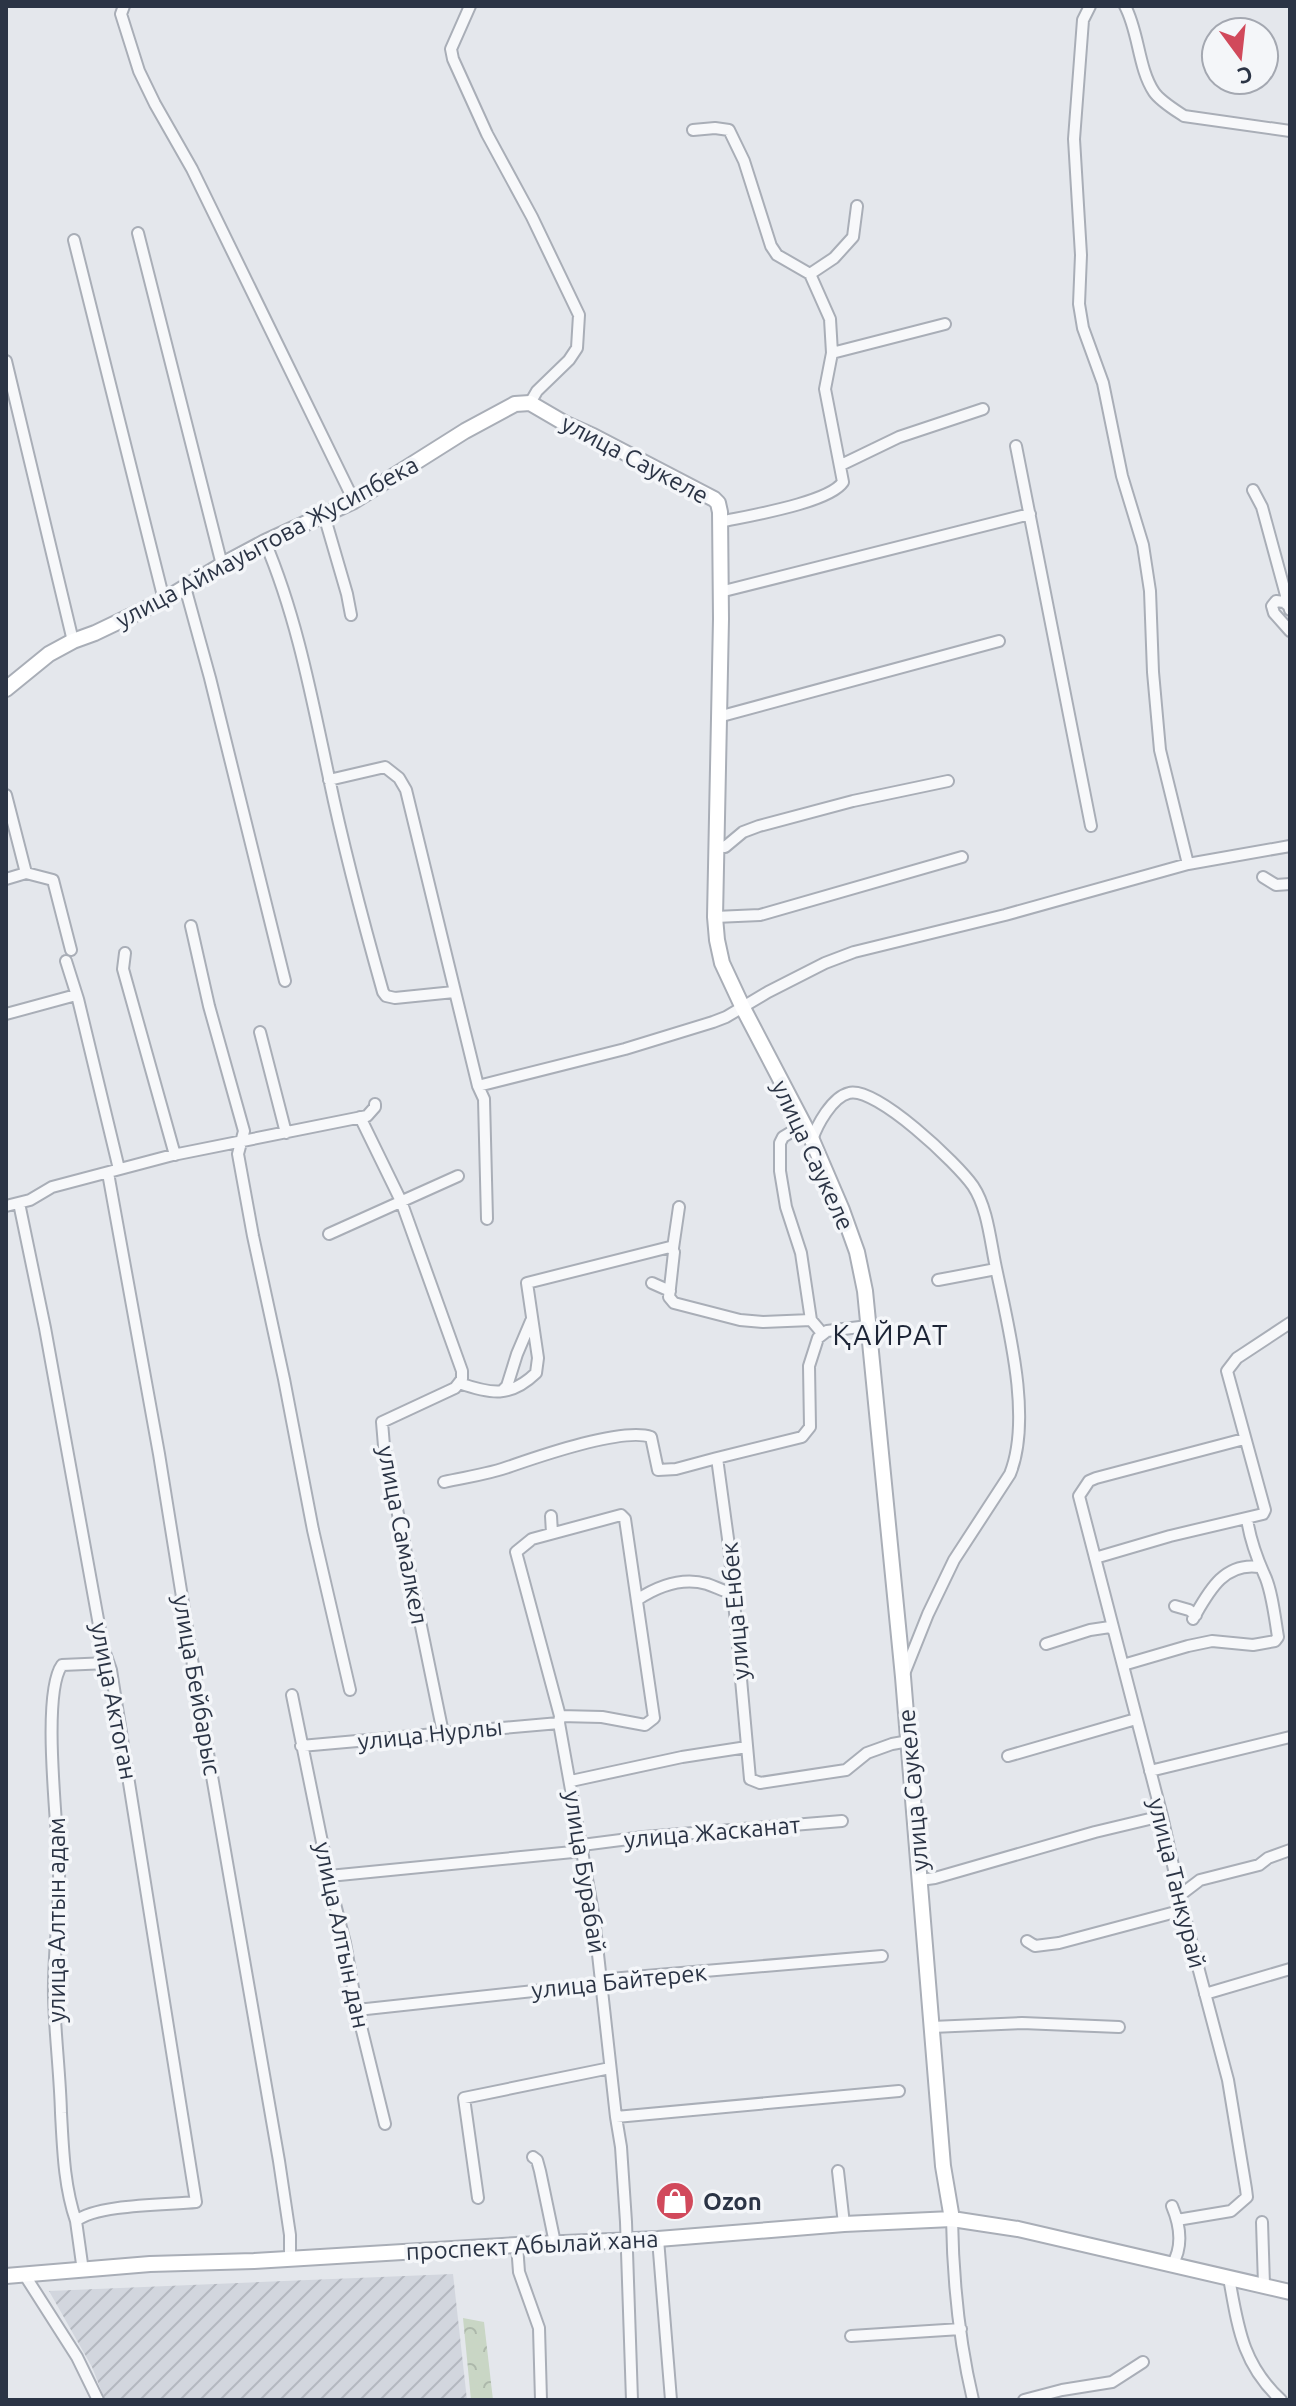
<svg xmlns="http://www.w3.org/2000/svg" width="1296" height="2406" font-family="Ubuntu,sans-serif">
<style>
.industrial{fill:url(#industrial-furrows)}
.forest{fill:url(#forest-crowns)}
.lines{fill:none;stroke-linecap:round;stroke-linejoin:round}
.street-casing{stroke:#a9aeb7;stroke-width:14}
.secondary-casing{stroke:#a9aeb7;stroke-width:18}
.street{stroke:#f7f8fa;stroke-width:10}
.secondary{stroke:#fff;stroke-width:14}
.labels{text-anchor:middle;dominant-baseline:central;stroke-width:7;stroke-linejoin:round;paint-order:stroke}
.street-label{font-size:24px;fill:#2b3445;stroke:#f4f6f9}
.poi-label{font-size:24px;font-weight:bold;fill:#2b3445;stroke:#f4f6f9;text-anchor:start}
.quarter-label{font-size:28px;letter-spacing:2px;fill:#1d2536;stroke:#f4f6f9}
</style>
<defs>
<pattern id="industrial-furrows" width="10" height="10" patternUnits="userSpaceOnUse" patternTransform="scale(2)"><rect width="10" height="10" fill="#d2d6de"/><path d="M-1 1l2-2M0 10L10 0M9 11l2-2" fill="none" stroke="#b4b8c0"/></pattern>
<pattern id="forest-crowns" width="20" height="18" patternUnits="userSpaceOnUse" patternTransform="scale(2)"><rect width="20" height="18" fill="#c9d6c5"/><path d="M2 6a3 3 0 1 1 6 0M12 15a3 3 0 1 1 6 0" fill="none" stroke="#adb8ab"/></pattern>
</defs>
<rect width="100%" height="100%" fill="#e4e7ec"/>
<path class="industrial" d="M453 2274 467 2400H105L92 2367 49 2291Z"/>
<path class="forest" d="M463 2318 484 2322 493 2400H471Z"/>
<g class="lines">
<g class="street-casing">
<path id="street" d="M124 6 121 14 139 71 155 104 192 169 354 501
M470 6 451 49 453 59 487 134 532 217 579 315 577 348 569 360 537 391 530 403
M1090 6 1083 20 1074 139 1081 255 1079 304 1083 328 1103 383 1122 476 1143 545 1150 591 1153 672 1160 750 1188 864
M1125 6C1139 32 1138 68 1154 92 1160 101 1175 110 1184 116L1290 131
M693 130 715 128 729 130 744 161 771 246 777 255 810 274 830 319 832 353 825 389 843 482C829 503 747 516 720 522
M138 233 222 565
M74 240 164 600
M810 274 834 258 853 237 857 206
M832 353 945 324
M6 361 73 641
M1016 446 1091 826
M841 465 899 437 983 409
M1253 490 1262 507 1290 610
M324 515 347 594 351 615
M265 542C297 617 312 699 329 778 344 850 363 921 383 992L386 996 395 998 454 992
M185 587 210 678 285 981
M720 592 1030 514
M1289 606 1284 602 1276 601 1272 606 1274 613 1290 631
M718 717 999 641
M329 780 385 767 399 778 406 790 478 1086 484 1099 487 1219
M6 795 26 873 53 880 71 950
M718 846 725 847 743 832 759 826 853 801 948 781
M1263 877 1276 885 1290 884
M6 879 26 873
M715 917 760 915 962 857
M191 926 209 1006 244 1131 238 1154 253 1236 284 1379 313 1530 350 1690
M125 953 123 969 175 1155
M66 961 78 999 119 1169
M6 1014 76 995
M260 1032 286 1133
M478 1086 625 1049 713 1022 726 1017 768 992 825 963 854 952 1005 915 1188 864 1290 846
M360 1117 401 1201 462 1371V1379L455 1388 382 1422 384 1446 443 1733
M803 1125 783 1137 780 1143V1171L786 1207 801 1253 811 1320 822 1333
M812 1140C817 1125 832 1097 849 1093 876 1086 958 1164 973 1186 987 1207 990 1238 995 1263 1007 1322 1033 1417 1010 1474L954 1560 928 1614 904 1674
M108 1173 159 1454 197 1690 279 2161 290 2235V2258
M19 1203 45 1328 103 1647 111 1670 196 2202C167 2205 97 2204 76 2221L83 2271
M6 1206 30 1200 52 1187 173 1155 367 1116 375 1107V1104
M329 1234 458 1176
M673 1248 679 1207
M938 1280 996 1269
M652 1283 670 1291
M868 1326 827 1331 818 1338 809 1366 810 1427 802 1437 717 1458 729 1546 750 1779 760 1783 846 1770 867 1753 892 1744 909 1741
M459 1383C491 1394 510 1398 536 1373L538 1358 527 1283 670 1247 674 1252 669 1297 674 1303 740 1320 763 1322 811 1320
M502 1391 507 1386 517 1354 531 1321
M444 1482C466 1477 490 1474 511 1466 540 1456 623 1427 651 1437L658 1470 676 1469 717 1458
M551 1516 552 1533
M1095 1558 1170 1536 1263 1514 1265 1510 1227 1371 1237 1358 1290 1323
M637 1600C658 1586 682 1577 707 1584 716 1587 723 1591 732 1593
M1175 1606 1189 1610 1196 1615
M1193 1619C1208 1593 1223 1562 1259 1567
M1046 1644 1090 1630 1110 1627 1114 1631
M1123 1665 1188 1646 1212 1641 1253 1645 1275 1641 1278 1637C1275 1619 1272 1590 1264 1574 1256 1556 1250 1539 1247 1519
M292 1695 333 1896 345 1943 357 2010 385 2124
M560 1716 602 1717 645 1725 654 1718 625 1519 621 1515 532 1539 516 1552 560 1716 559 1723 594 1918 616 2117 621 2147 626 2222 632 2400
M301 1746 559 1723
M1008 1756 1136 1719
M1150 1771 1290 1737
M571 1781 682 1757 747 1747
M582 1845 644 1837 842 1821
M329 1876 583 1851
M920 1880 935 1878 1095 1832 1162 1816
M1179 1896 1200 1880 1259 1865 1268 1858 1290 1850
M1027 1941 1035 1946 1059 1943 1183 1910
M1205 1994 1290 1969
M357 2010 590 1985 610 1979 882 1956
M932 2027 1022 2023 1119 2027
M616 2117 899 2091
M533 2157 537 2160 540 2171 555 2243
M838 2171 844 2224
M478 2198 464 2098 610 2068
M952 2219C953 2280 959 2341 973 2400
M1177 2220 1231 2211 1247 2197 1246 2189 1228 2080 1183 1910 1162 1816 1079 1496 1089 1481 1096 1478 1244 1439
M76 2221C64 2186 63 2149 61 2113 60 2074 55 2036 54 1997 53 1955 60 1912 59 1870 58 1828 41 1694 62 1665L108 1663
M1262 2222 1264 2285
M658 2239 671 2400
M517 2245 519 2272 539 2328 541 2400
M1172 2265C1183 2247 1180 2225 1172 2206
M24 2274 77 2357 98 2400
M1229 2278C1238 2327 1242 2364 1281 2400
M851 2336 961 2329
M1024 2400 1062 2390 1112 2382 1143 2362"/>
</g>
<g class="secondary-casing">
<path id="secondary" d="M6 689 49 654 73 641 95 633 164 600 222 565 265 542 354 501 465 431 515 404 530 403 566 424 593 436 714 499 718 503 720 512 721 619 715 917 717 940 722 963 743 1008 812 1140 842 1210 857 1252 865 1291 903 1677 943 2166 952 2219
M6 2276 150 2264 254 2261 517 2245 658 2239 844 2224 952 2219 1018 2229 1290 2292"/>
</g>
<use href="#street" class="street"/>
<use href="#secondary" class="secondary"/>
</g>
<defs>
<g id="shop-disc" transform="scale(2)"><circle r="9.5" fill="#d1495b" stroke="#f4f6f9"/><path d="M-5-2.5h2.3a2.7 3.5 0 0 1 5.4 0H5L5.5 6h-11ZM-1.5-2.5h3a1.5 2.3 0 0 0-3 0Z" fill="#fff"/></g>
</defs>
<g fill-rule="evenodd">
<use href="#shop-disc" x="675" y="2201"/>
</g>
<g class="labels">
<g class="street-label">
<text transform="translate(635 459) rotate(28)">улица Саукеле</text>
<text transform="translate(267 542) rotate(-28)">улица Аймауытова Жусипбека</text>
<text transform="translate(813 1155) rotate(65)">улица Саукеле</text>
<text transform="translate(403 1535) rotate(79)">улица Самалкел</text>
<text transform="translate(735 1611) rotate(-95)">улица Енбек</text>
<text transform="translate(197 1685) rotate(80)">улица Бейбарыс</text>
<text transform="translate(114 1701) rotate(79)">улица Актоган</text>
<text transform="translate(430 1734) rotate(-6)">улица Нурлы</text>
<text transform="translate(913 1790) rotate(-95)">улица Саукеле</text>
<text transform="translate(712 1832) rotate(-5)">улица Жасканат</text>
<text transform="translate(585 1872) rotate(81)">улица Бурабай</text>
<text transform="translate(1177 1883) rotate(76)">улица Танкурай</text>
<text transform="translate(56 1920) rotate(-90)">улица Алтын адам</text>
<text transform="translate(342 1935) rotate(78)">улица Алтын дан</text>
<text transform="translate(619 1981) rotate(-6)">улица Байтерек</text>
<text transform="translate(532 2245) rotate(-3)">проспект Абылай хана</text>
</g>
<g class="poi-label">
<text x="703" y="2201">Ozon</text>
</g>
<g class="quarter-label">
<text x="891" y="1334">ҚАЙРАТ</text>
</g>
</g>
<rect width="1296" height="2406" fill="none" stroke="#2b3445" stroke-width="16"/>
<g transform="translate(1240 56) rotate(165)"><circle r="38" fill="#f4f6f9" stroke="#a4a8b1" stroke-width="2"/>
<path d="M0-6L14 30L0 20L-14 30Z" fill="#d1495b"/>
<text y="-12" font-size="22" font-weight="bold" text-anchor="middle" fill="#2b3445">С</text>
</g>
</svg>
